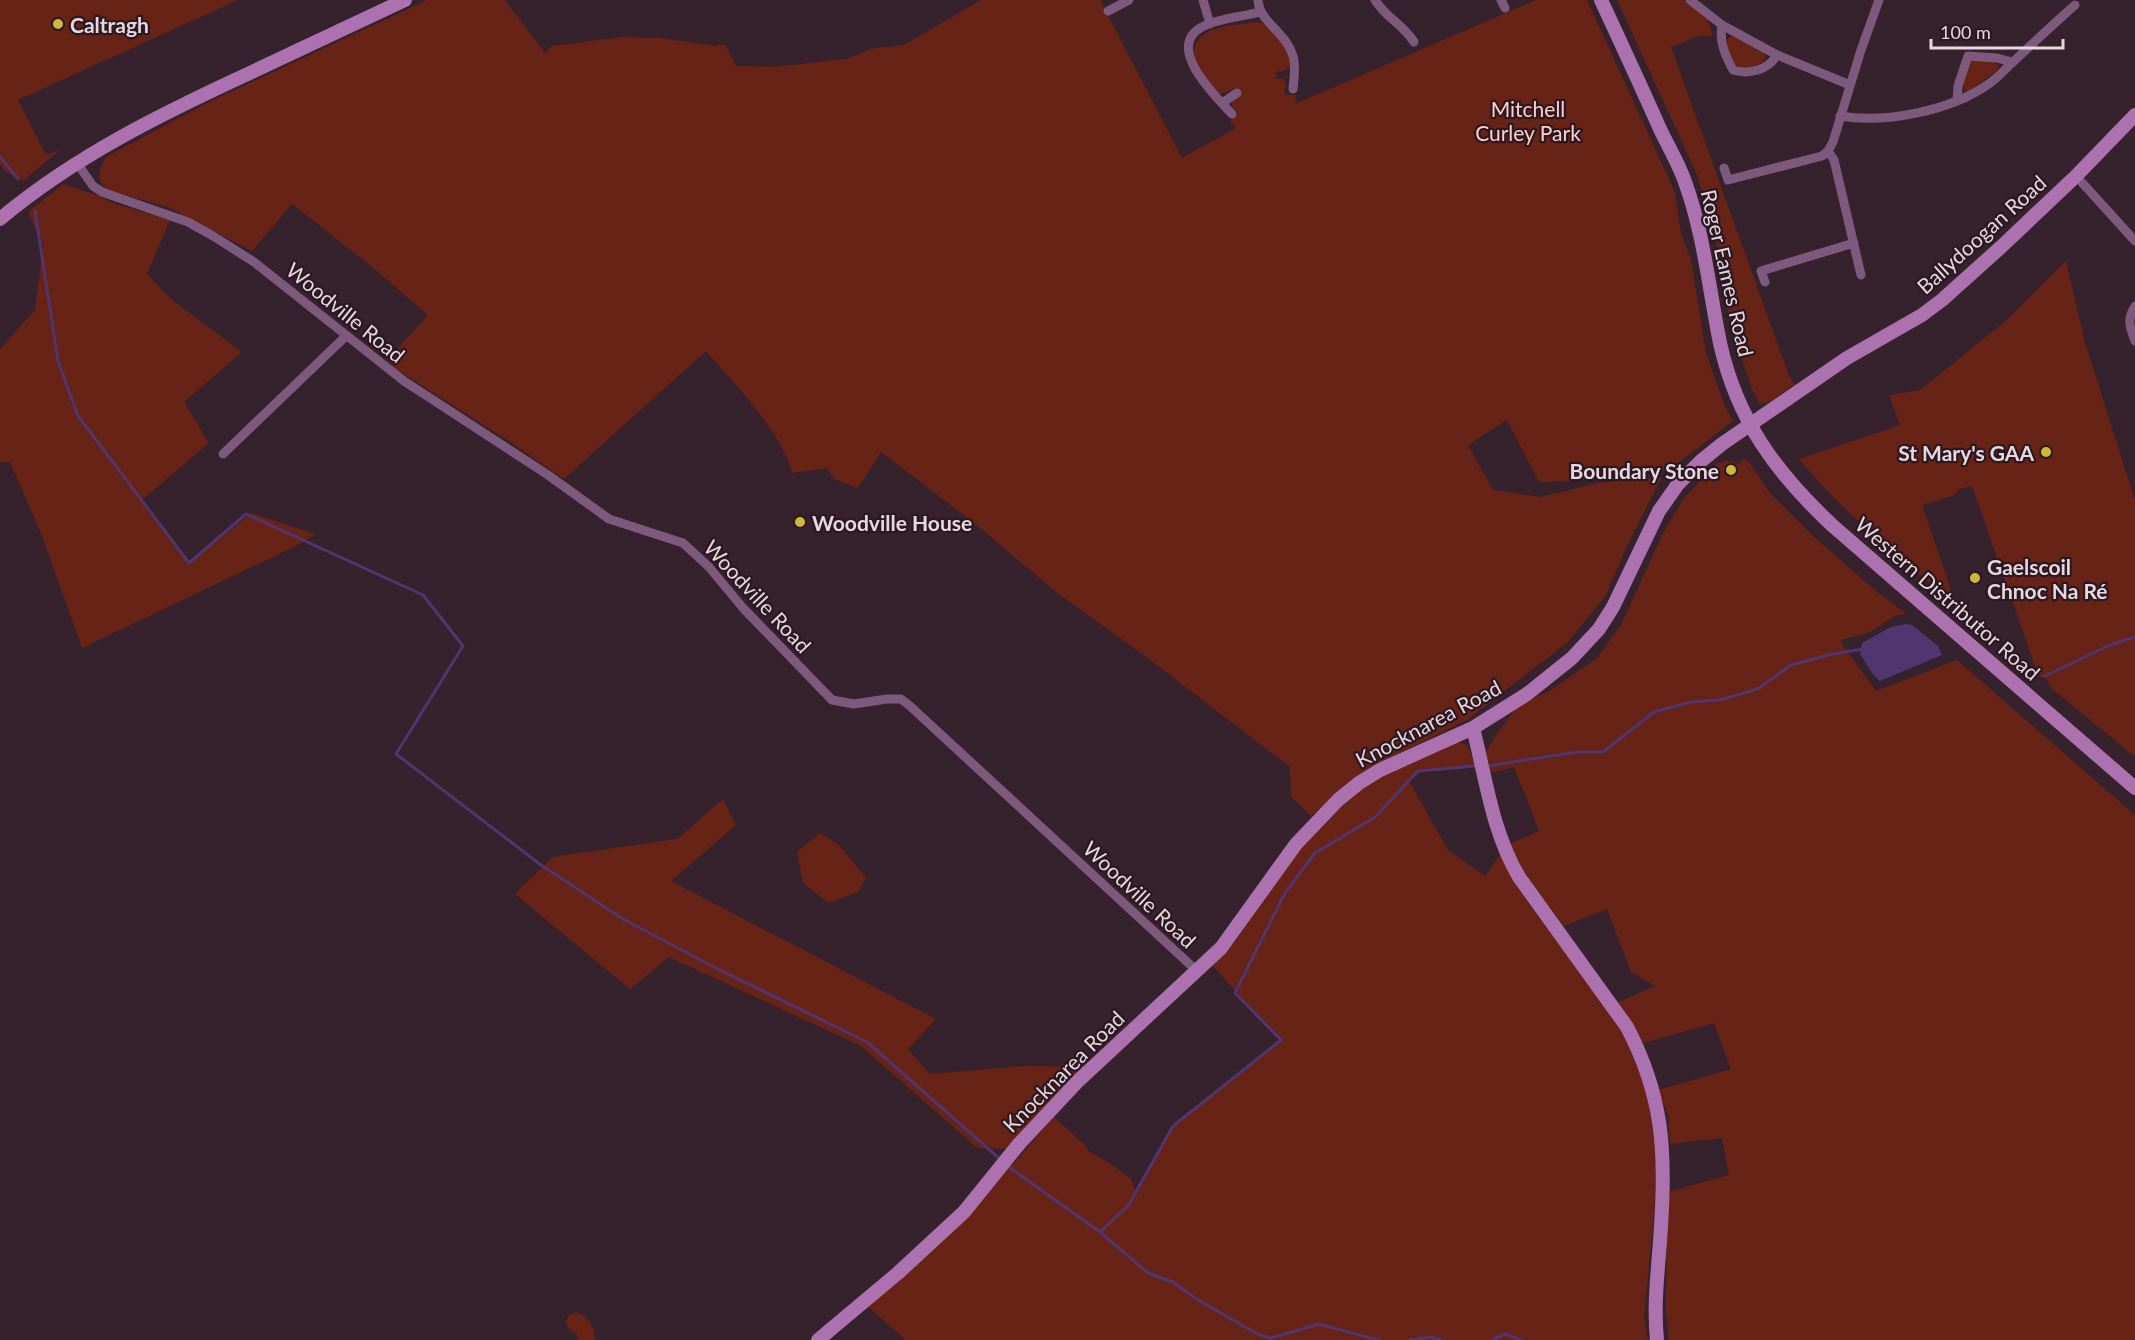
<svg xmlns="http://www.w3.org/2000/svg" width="2135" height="1340" font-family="Lato,sans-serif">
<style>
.green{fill:#672315}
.water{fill:#503571}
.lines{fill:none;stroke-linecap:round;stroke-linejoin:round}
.stream{stroke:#503571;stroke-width:3}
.street{stroke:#7d597e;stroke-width:9}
.secondary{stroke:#ac72af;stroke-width:14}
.poi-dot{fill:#ccb939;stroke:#2b1822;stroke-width:2}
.labels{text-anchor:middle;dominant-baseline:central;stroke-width:4.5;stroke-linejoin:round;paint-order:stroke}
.poi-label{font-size:21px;font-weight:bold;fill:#e6d8de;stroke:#2b1822;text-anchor:start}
.park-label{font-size:21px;fill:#fed1c7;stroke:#2b1822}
.street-label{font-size:21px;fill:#e6d8de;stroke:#2b1822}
</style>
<rect width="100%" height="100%" fill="#36222c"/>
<path class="green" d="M0 0H238L18 100 46 155 61 149 23 181 5 171 0 165Z
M427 0H505L545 53 552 46 623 37 660 38 715 46 725 44 736 66 773 67 847 59 870 49 904 45 981 0H1100L1182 158 1236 128 1230 121 1238 112 1234 109 1231 102 1235 89 1220 94C1181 57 1185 28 1242 24 1249 23 1258 20 1264 24 1279 34 1287 49 1292 65L1284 71 1275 72 1277 79H1284L1287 87 1284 89 1285 95H1296L1295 104 1536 0H1587L1675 192 1681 234 1691 259 1706 353 1724 404 1733 421 1669 470 1606 476 1575 481 1539 482 1507 420 1468 445 1493 490 1541 497 1598 483 1662 477 1627 546 1606 595 1568 642 1467 720 1365 770 1311 816 1291 796 1290 767 1149 659 1056 592 974 523 881 452 858 488 834 479 827 468 792 473C781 430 735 385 706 351L564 479 512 443 396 369 387 360 428 315 371 266 292 204 252 251 168 207 107 190C95 177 99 171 106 157L207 103Z
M1617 0H1683L1708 20 1713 36H1699L1671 47 1788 373 1795 385C1783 389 1772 406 1759 403L1752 389 1735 338 1728 310 1719 252 1698 177Z
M1733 36 1763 51 1765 56 1763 62C1741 75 1722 63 1728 38Z
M1971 60 1995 62 1999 67 1998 70 1969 91 1965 90 1963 84Z
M63 184 97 195 112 203 170 220 147 274 171 299 242 352 184 402 209 443 142 500 189 563 252 513 315 534 302 543 82 648 42 536 10 462H0V349L35 310 43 246 28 212Z
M2066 261 2085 343 2135 500V757L2051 688 2045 677 2042 678 2038 675 1972 486 1959 489 1955 495 1922 505 1951 590 1959 609C1905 560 1845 516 1799 459L1900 425 1889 395 1920 390 2008 319Z
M1744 458 1749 462 1769 492 1814 537 1877 592 1907 614 1896 615 1870 632 1841 640 1844 647 1876 691 1957 660 2135 815V1340H1669L1666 1314 1667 1192 1729 1175 1722 1138 1670 1144 1668 1114 1658 1090 1731 1069 1714 1023 1643 1043 1617 1003 1655 986 1631 972 1607 909 1564 926 1524 875 1509 844 1539 831 1514 767 1490 773 1485 754 1498 732 1518 706 1549 691 1596 659 1621 625 1662 535 1684 498 1718 463 1726 461 1740 464Z
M1459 742 1468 746 1475 766 1419 771 1409 781 1448 850 1485 876 1500 855 1530 906 1565 951 1613 1017 1626 1039 1646 1090 1657 1141 1655 1203 1644 1318 1648 1340H906L866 1305 1009 1163 1012 1165 1054 1117 1085 1145 1089 1151 1113 1165 1131 1179 1136 1193 1173 1126 1280 1040 1212 965 1235 942 1291 859 1333 811 1363 785 1450 743Z
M723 799 736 825 671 881 936 1019 908 1049 930 1074 1024 1066 1086 1067 1008 1149 977 1148 861 1046 669 957 630 989 515 894 553 857 677 839Z
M820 833 839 845 866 878 858 892 828 903 803 883 797 852Z
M576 1312C587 1315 596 1327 595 1340H579L576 1333 570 1330 565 1322 569 1315Z"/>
<path class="water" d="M1906 624 1912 625 1938 646 1942 655 1880 681 1872 673 1860 654 1862 643 1891 627Z"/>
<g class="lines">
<path class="stream" d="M0 157 18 179
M35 211 58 361 78 416 189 563 246 514 423 595 463 646 396 754 541 865 623 919 716 968 867 1042 1001 1160
M2045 676 2110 645 2135 637
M1487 766 1577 752H1603L1654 712 1691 702 1719 700 1738 695 1759 688 1791 665 1832 654 1863 649
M1006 1165 1100 1232 1148 1273 1173 1282 1195 1298 1259 1335 1271 1338 1319 1324 1378 1340
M1100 1232 1128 1206 1173 1126 1281 1040 1235 993 1285 893 1315 853 1375 817 1418 771 1475 766
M1410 1340 1431 1337 1441 1340
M1491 1340 1505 1334 1521 1340"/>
<path class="street" d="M1203 0 1210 24
M1258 0C1259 22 1286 32 1293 56 1296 66 1294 79 1293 89
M1375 0C1387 19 1402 23 1414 42
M1501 0 1505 8
M1690 0 1722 25 1777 55 1850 85
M1108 11 1129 0
M1722 25C1719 42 1725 55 1733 70 1749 75 1768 70 1777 55
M1957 101 1958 86 1968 56 1997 58 2012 62
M1222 103 1237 93
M1232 114C1216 97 1164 47 1202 27 1219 18 1241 17 1260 12
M1840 116C1886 124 1953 110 1990 83 1999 77 2006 68 2014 61 2034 42 2054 24 2075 5
M1828 151 1834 160 1861 275
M77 163 93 186 102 192 188 222 213 236 254 262 404 381 548 475 609 519 683 543 709 567 743 608 832 700 854 704 887 699H901L910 706 1197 971
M1724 168 1728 180 1822 156 1828 151 1833 142 1861 50 1879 0
M2076 176 2135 241
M1765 282 1761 271 1854 243
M2135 306C2126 321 2130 326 2135 341
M223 454 346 336"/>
<path class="secondary" d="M1601 0C1621 43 1641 86 1660 129 1668 146 1679 164 1685 182 1704 234 1709 289 1720 343 1737 420 1776 473 1833 526L2135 788
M0 219C75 156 163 113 252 72 303 48 354 24 405 0
M1473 728C1486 779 1492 831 1519 877L1627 1027C1663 1096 1666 1150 1661 1226 1659 1264 1653 1302 1657 1340
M818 1340 898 1273 964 1212 1019 1144 1078 1081 1221 948 1296 844 1338 800 1359 783 1380 770 1473 728 1527 694 1572 658 1599 629 1613 607 1659 511 1678 484 1701 461 1722 444 1847 358 1922 315 1942 300 2001 247 2076 176 2135 115"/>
</g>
<g class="poi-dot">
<circle cx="58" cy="24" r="6"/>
<circle cx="2046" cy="452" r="6"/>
<circle cx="1731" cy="470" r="6"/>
<circle cx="800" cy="522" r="6"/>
<circle cx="1975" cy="578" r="6"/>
</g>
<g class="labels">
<g class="poi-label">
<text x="70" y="24">Caltragh</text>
<text x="2034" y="452" text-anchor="end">St Mary's GAA</text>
<text x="1719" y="470" text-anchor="end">Boundary Stone</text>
<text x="812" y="522">Woodville House</text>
<text x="1987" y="566">Gaelscoil<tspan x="1987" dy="24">Chnoc Na Ré</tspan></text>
</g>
<g class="park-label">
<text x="1528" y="108">Mitchell<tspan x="1528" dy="24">Curley Park</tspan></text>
</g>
<g class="street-label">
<text transform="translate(1981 234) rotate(-42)">Ballydoogan Road</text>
<text transform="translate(1728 273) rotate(77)">Roger Eames Road</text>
<text transform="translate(346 312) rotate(39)">Woodville Road</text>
<text transform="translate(758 596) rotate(47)">Woodville Road</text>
<text transform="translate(1948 598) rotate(41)">Western Distributor Road</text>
<text transform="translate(1428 723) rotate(-28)">Knocknarea Road</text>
<text transform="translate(1140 894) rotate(43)">Woodville Road</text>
<text transform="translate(1063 1071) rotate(-45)">Knocknarea Road</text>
</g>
</g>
<path d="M1931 39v9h132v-9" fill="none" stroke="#e6d8de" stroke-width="3"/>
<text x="1940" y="39" font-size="18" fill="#e6d8de" stroke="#2b1822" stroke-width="4.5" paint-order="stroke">100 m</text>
</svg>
